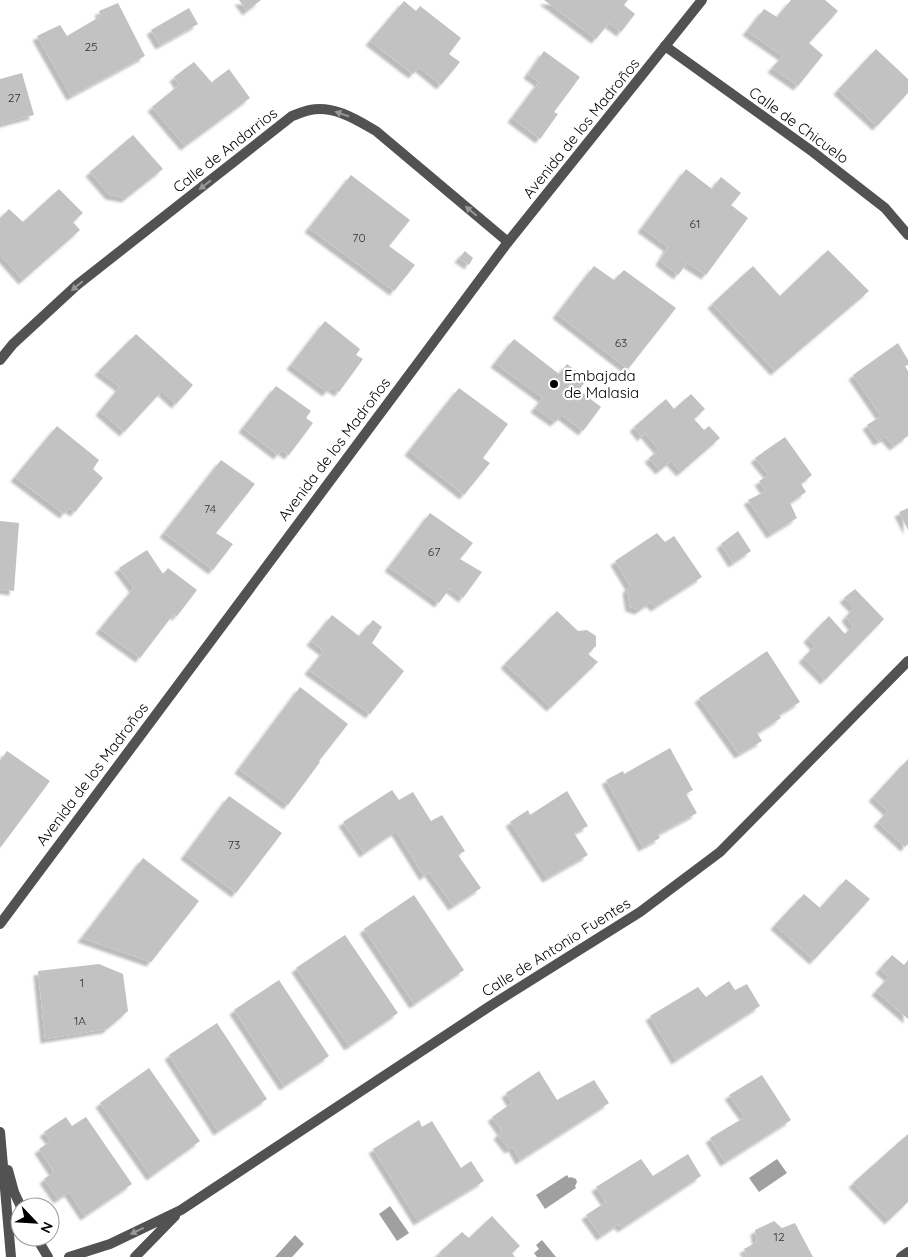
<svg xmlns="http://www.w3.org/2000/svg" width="908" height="1257" font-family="Quicksand,sans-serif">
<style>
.water{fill:#a0a0a0}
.building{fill:#c2c2c2;filter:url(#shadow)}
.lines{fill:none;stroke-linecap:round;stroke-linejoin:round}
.minor{stroke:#525252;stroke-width:10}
.tertiary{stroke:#525252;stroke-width:10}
.oneway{fill:#979797}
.poi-dot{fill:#000;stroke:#fff;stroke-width:2}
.labels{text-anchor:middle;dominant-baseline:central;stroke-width:4.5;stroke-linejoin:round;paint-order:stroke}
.number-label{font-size:12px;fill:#303030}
.street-label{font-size:15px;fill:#000;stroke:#fff}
.poi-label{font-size:15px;fill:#000;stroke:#fff;text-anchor:start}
</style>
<defs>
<filter id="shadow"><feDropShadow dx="-4.5" dy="4.5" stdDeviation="1" flood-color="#0004"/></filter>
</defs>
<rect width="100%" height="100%" fill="#fff"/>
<path class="water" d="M777 1159 787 1173 759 1192 749 1178Z
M567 1175 569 1178 571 1177 576 1179 577 1182 575 1186 576 1188 545 1209 536 1195Z
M390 1206 409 1233 397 1241 379 1214Z
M295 1235 304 1244 292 1257H275Z
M542 1240 556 1257H537L534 1253 539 1249 536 1245Z"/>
<path class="building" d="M239 0H261L247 11Z
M544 0H628L624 5 635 14 621 32 609 23 596 39Z
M791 0H825L838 11 809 43 823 55 798 86 772 68 783 56 747 31 764 9 777 17Z
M404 1 416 11 420 6 461 38 449 54 460 62 441 85 419 67 413 74 370 41Z
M118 3 145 56 71 96 37 36 60 25 67 36 101 16 99 11Z
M189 8 198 24 160 45 151 30Z
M876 49 908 79V93L877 126 838 90Z
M544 51 580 77 554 112 558 114 540 139 512 118 539 82 528 74Z
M194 62 221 93 212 82 229 69 250 98 185 146 152 107 179 85 174 77Z
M22 73 34 115 0 124V79Z
M133 135 163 169 126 198 110 195 90 172Z
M686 169 712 189 721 177 741 193 731 205 748 218 706 275 687 263 678 275 660 261 668 247 642 228Z
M351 175 410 220 389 246 415 265 394 291 309 228Z
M59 189 83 213 73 222 80 230 23 280 0 254V218L9 209 23 222Z
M828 250 869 291 775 371 712 304 753 266 780 296Z
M465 251 473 258 469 265 459 258Z
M594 266 614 280 624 270 676 308 628 369 557 314Z
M325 321 360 349 356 355 363 359 339 392 331 387 327 392 291 365Z
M136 334 193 385 176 404 162 391 124 432 100 411 120 387 99 371Z
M514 339 559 374 567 364 587 379 579 390 601 407 583 431 562 415 555 422 535 408 543 398 495 363Z
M898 343 908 360V365L905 366 908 371V436L894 446 886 437 878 441 867 425 881 416 853 375Z
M276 386 311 411 306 418 313 423 289 455 282 450 278 455 243 428Z
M459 388 508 424 483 458 490 463 464 495 409 451Z
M691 394 705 409 694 419 704 430 709 426 720 438 681 472 671 461 660 470 649 458 659 450 645 433 642 437 634 427 666 399 674 409Z
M57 426 99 460 93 469 103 478 75 512 69 508 64 514 15 477Z
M785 437 812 475 801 484 806 492 790 503 797 518 771 534 748 500 766 491 759 481 769 475 755 458Z
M221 460 255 484 216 533 233 544 213 570 164 533Z
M908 508V530L899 512Z
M430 513 473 543 460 559 482 572 463 598 450 588 439 603 389 567Z
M0 521 19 523 14 591 0 589Z
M738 531 751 551 733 563 721 544Z
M657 533 665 542 674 536 702 577 655 607 651 602 639 610 630 607 627 589 630 586 615 561Z
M147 550 163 574 168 568 197 590 177 616 174 614 169 620 140 658 100 629 134 588 119 568Z
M855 589 884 619 825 680 803 658 815 646 808 638 829 616 845 634 853 626 846 617 854 608 844 598Z
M557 611 578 631 587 630 596 636V646L588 654 598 662 551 707 505 664Z
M332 615 359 636 373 620 382 627 372 643 404 671 370 714 309 670 324 651 311 641Z
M767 651 800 702 779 715 781 718 757 733 762 741 739 754 699 698Z
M300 687 348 724 319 761 320 762 288 805 239 769Z
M670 748 693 790 686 794 697 813 658 834 660 838 643 847 606 780 623 771 624 774Z
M7 751 50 781 0 848V761Z
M908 759V844L905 847 878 822 888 811 873 797Z
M392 790 399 800 413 792 431 821 442 815 465 851 458 855 481 888 453 906 429 872 424 876 396 831 364 853 343 822Z
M567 791 588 826 574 833 588 855 547 878 510 822 528 810 530 815Z
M229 796 282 833 236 893 185 855Z
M143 858 199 901 151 962 82 938Z
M846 879 870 899 814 960 775 925 804 894 820 908Z
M414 895 464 970 414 1004 364 929Z
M345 935 398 1013 349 1046 296 968Z
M892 955 904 965 908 960V1019L876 991 889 977 880 969Z
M99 964 123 974 128 1011 107 1029 45 1039 38 971Z
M279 980 329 1056 284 1086 234 1010Z
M729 981 735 990 747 984 760 1006 676 1060 650 1016 698 987 706 997Z
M217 1023 267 1099 218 1131 169 1055Z
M149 1068 200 1141 151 1176 100 1103Z
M539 1071 557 1100 594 1080 609 1103 520 1160 513 1147 509 1149 498 1135 502 1131 492 1117 512 1103 506 1093Z
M762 1075 791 1120 725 1162 710 1138 745 1117 729 1095Z
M66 1117 72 1126 86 1117 132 1184 85 1216 69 1192 58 1199 44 1179 54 1172 39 1149 51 1141 44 1132Z
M419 1120 422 1127 432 1121 461 1168 471 1161 484 1181 418 1221 373 1149Z
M908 1134V1202L889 1220 853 1183Z
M688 1154 701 1176 622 1228 619 1224 601 1236 586 1215 606 1202 596 1187 641 1159 653 1176Z
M492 1216 520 1246 512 1253 515 1257H442L439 1253 462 1232 469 1238Z
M774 1221 782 1228 795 1223 813 1257H741L747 1254 744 1249 757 1242 755 1230Z"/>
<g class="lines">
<path class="minor" d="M665 46 813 152 885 208 908 235
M0 360 13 344 77 285 292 116C298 114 304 111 310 110 334 105 357 120 376 131L508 242
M0 1132 11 1257
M8 1170 14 1192 21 1207
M36 1237 48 1257
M69 1257 110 1244 181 1210 490 1006 640 912 720 852 908 661
M135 1257 175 1216
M901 1257 908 1252"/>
<path class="tertiary" d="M0 924 508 242 702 0"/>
</g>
<defs><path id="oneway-solid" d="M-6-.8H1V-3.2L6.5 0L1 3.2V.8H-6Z" transform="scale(1.25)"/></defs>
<g class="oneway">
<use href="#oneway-solid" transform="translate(342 114) rotate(-161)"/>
<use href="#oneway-solid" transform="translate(205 185) rotate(142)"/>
<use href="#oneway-solid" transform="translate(471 211) rotate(-140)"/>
<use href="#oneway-solid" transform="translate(77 286) rotate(140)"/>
<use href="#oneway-solid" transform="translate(137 1231) rotate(155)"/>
</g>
<circle class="poi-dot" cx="554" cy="384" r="5"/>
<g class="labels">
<g class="number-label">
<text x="91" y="46">25</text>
<text x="14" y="97">27</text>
<text x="695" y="223">61</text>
<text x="359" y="237">70</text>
<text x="621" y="342">63</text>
<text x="210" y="508">74</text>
<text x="434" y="551">67</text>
<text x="234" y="844">73</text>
<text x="82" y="982">1</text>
<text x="80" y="1020">1A</text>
<text x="779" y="1236">12</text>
</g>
<g class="street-label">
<text transform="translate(799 125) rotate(36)">Calle de Chicuelo</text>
<text transform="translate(581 128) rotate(-51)">Avenida de los Madroños</text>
<text transform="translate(225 150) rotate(-38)">Calle de Andarrios</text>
<text transform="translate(334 449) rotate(-53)">Avenida de los Madroños</text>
<text transform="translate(92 774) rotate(-53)">Avenida de los Madroños</text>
<text transform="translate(556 947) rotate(-32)">Calle de Antonio Fuentes</text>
</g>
<g class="poi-label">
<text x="564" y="375">Embajada<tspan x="564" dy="17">de Malasia</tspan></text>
</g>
</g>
<g transform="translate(35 1222) rotate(115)"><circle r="24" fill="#ffffff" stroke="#999999"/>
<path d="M0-4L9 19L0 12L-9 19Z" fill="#000000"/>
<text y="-8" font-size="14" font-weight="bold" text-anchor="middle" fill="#000000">N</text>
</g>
</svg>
